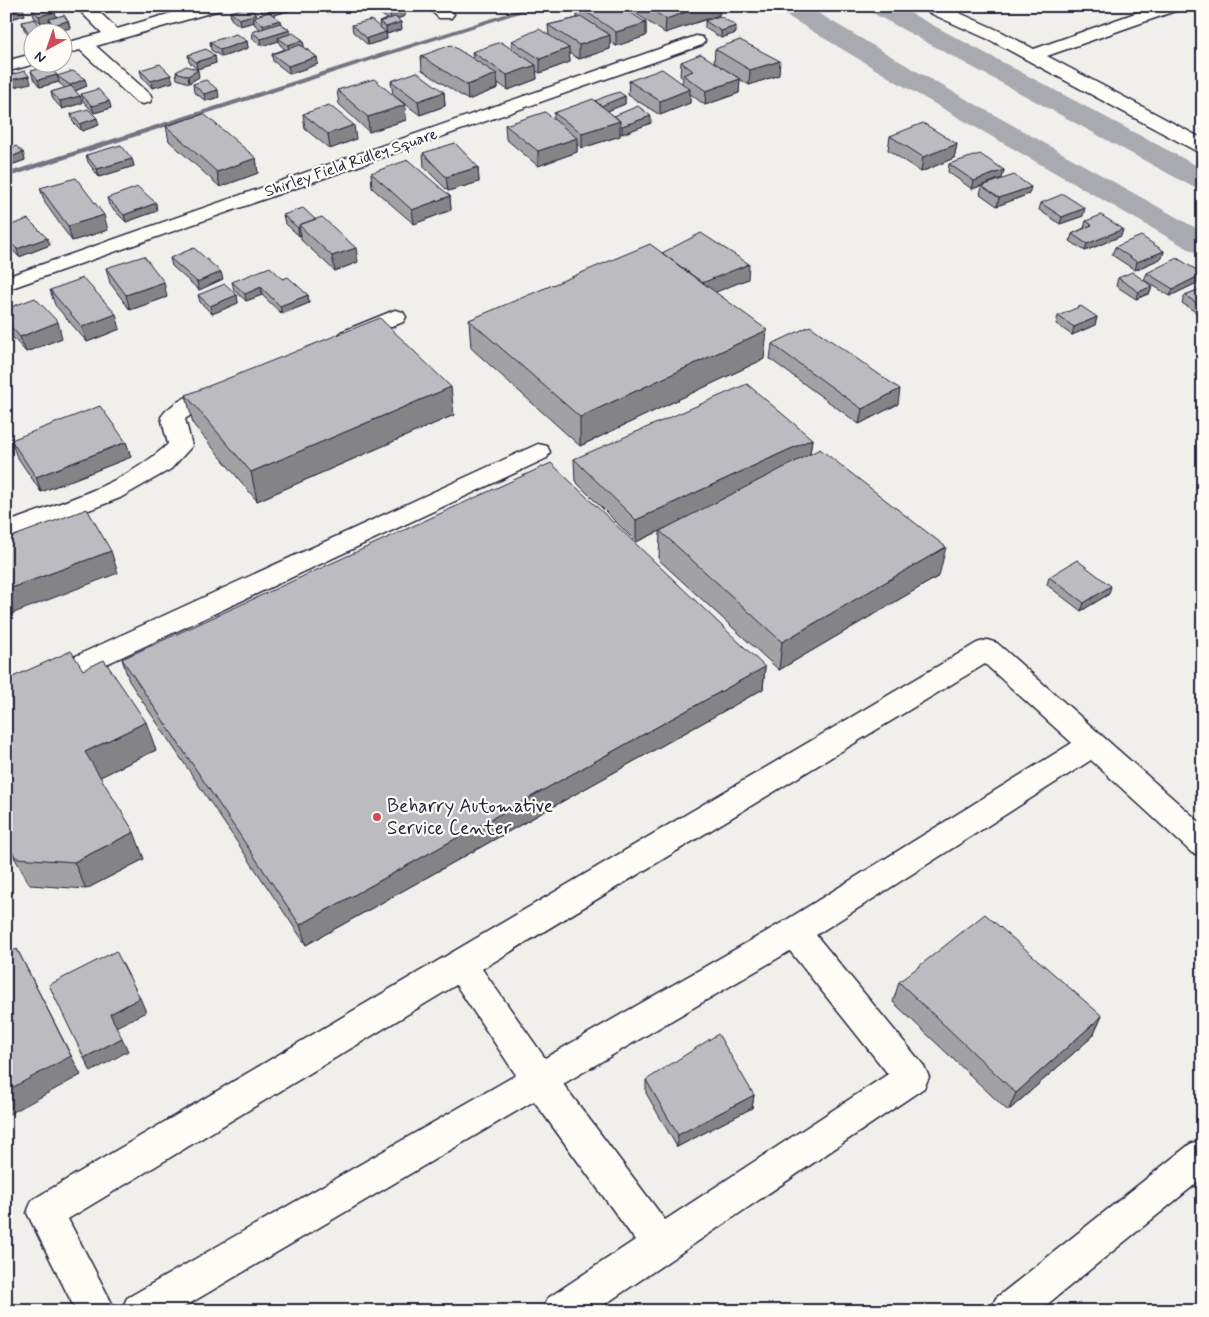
<svg xmlns="http://www.w3.org/2000/svg" width="1209" height="1317" font-family="Mynerve,sans-serif">
<style>
.lines{fill:none;stroke-linecap:round;stroke-linejoin:round}
.stream{fill:#737381;fill-rule:evenodd}
.canal{fill:#a9a9b0;fill-rule:evenodd}
.minor-casing{stroke:#22223b;stroke-width:3}
.minor{fill:#fdfcf7;fill-rule:evenodd}
.wall{fill:#a2a2a5;stroke:#22223b}
.shaded-wall{fill:#848486;stroke:#22223b}
.building{fill:#bcbcc0;stroke:#22223b}
.poi-dot{fill:#d1495b;stroke:#fdfcf7;stroke-width:2}
.labels{text-anchor:middle;dominant-baseline:central;stroke-width:4.5;stroke-linejoin:round;paint-order:stroke}
.far-street-label{font-size:16px;fill:#22223b;stroke:#fdfcf7}
.poi-label{font-size:19px;fill:#22223b;stroke:#fdfcf7;text-anchor:start}
</style>
<rect width="100%" height="100%" fill="#f0efec"/>
<filter id="ink" filterUnits="userSpaceOnUse"><feTurbulence type="fractalNoise" baseFrequency=".02" numOctaves="2"/><feDisplacementMap in="SourceGraphic" scale="10" xChannelSelector="R" yChannelSelector="G"/><feConvolveMatrix kernelMatrix="1 2 1 2 8 2 1 2 1" color-interpolation-filters="sRGB"/></filter>
<g filter="url(#ink)">
<g class="lines">
<path class="stream" d="M530 6H541L6 178V173Z"/>
<path class="canal" d="M776 6H806L918 72 1203 232V254L1192 251 900 84 779 11Z
M866 6H897L1203 169V190L1193 187 869 11Z"/>
<g class="minor-casing">
<path id="minor" d="M75 6H93L117 29 195 6H222L220 10 96 46 150 94 152 98 150 102 143 104 136 102 80 50 62 55V44L102 33Z
M426 6H445L454 14 451 18H439Z
M921 6H944L1002 32 1034 49 1155 6H1180L1178 10 1047 56 1203 139V153L1196 151 990 40 923 10Z
M696 36 702 37 705 41 702 45 6 290V277Z
M32 54V62L38 63 6 72V61Z
M395 310 403 312 406 317 403 322 349 344 341 342 338 337 341 332Z
M222 384 230 386 234 391 230 396 195 412 185 419 192 446 171 469 120 498 6 542V523C61 502 124 485 168 444L161 417C172 400 203 389 222 384Z
M538 444 547 446 550 452 547 458 6 711V688Z
M987 640 997 643 1203 825V856L1192 853 1091 760 816 935 924 1066 929 1077 924 1088 595 1311H542L548 1298 635 1240 534 1101 177 1311H121L127 1298 516 1075 456 985 68 1219 116 1311H76L27 1213 32 1200 977 643ZM985 664 1072 743 783 922 545 1058 482 969ZM790 951 888 1074 665 1220 563 1084Z
M1203 1139V1178L1039 1311H990L996 1298 1190 1144Z"/>
</g>
<use href="#minor" class="minor"/>
</g>
<path class="wall" d="M258 6H292V10L274 15 280 23 290 30V34L303 40 304 47 317 57 318 64 290 74 273 61 272 54 285 49 280 45 279 41 262 46 253 39 252 32 260 29 254 24V22L240 26 231 19 230 12 256 14 257 16 264 14 259 9Z
M376 6H400L405 9V16L397 19 402 29 387 34 386 33 387 39 368 45 353 32 352 25 380 27 379 22 388 19 377 12Z
M577 6H627L623 8 646 23V36L616 46 610 41V49L579 59 569 53 570 62 540 73 536 71 537 79 508 90 498 83V88L468 100 422 70 421 56 473 59 472 52 512 50V41L549 35 548 25 577 18Z
M635 6H720L719 15 665 33 635 13Z
M6 7 25 15 11 19 7 15Z
M32 10 55 12 56 17 68 21 70 28 55 32 51 26 50 21 41 23 34 17Z
M705 21 736 33 721 38 705 28Z
M22 22 42 29 43 32H32V39H30L24 29Z
M247 41 248 48 222 57 211 50 210 42Z
M715 49 779 75 749 85 716 64 740 79 739 93 705 105 690 94V103L660 115 628 95 629 81 682 83 683 78 680 76 681 62 714 63Z
M188 55 215 56 216 63 197 69 189 62Z
M140 70 173 82 152 88 142 77Z
M31 71 57 75V76L87 86 75 91 82 103 62 109 53 99 51 92 65 88 59 83V82L40 87 33 78Z
M176 72 199 77 189 83 177 79Z
M391 81 444 92 445 106 420 115 393 95Z
M193 84 219 97 206 101 194 92Z
M337 90 406 120 369 132 339 104Z
M81 94 109 101 111 108 94 113 83 101Z
M625 96V104L607 111 614 116 651 123 622 134 620 132V136L582 148 577 144V152L538 166 506 139 505 125 554 119V113L595 101Z
M71 114 99 125 82 131 73 122Z
M303 114 356 139 330 149 305 129Z
M166 126 256 158 258 173 220 187 169 141Z
M890 136 957 144 954 158 921 172 888 150Z
M6 150 23 152 25 160 11 165 6 161Z
M423 153 478 167 479 182 448 191 424 167Z
M86 155 132 159 134 166 99 177 88 162Z
M949 164 1004 170 1002 178 972 189 948 172Z
M371 173 450 196 451 210 414 224 372 188Z
M982 186 1029 194 997 206 980 194Z
M40 188 108 230 72 241 45 203Z
M107 198 157 211 126 222 109 205Z
M1041 203 1083 216 1060 224 1039 210Z
M283 215 358 262 335 271 301 240V235L299 236 285 223Z
M1086 221 1123 229 1121 236 1085 251 1070 241 1072 234 1084 228Z
M6 227 47 238 50 245 19 257 6 243Z
M1115 247 1164 251 1162 258 1135 270 1112 255Z
M662 253 748 279 715 292 764 359 580 446 471 348 469 320Z
M170 258 223 279 199 290 172 266Z
M106 268 167 297 130 310 110 283Z
M1147 273 1201 281 1170 296 1144 280Z
M1118 278 1152 286 1150 293 1136 299 1116 286Z
M283 279 308 295 309 303 282 314 262 295 246 301 234 290 232 282Z
M1203 288V317L1182 303 1185 295Z
M50 290 120 329 87 342 55 305Z
M198 295H237L238 303 212 314 200 302Z
M6 309 62 338 26 352 6 330Z
M1058 316 1097 317 1095 325 1072 335 1056 324Z
M772 344 898 404 859 424 770 359Z
M186 395 454 415 257 501 193 424Z
M812 439 810 454 939 576 779 670 659 560 660 531 671 526 636 542 575 481 574 459Z
M11 440 126 442 131 457 41 492 16 455Z
M1049 577 1109 594 1081 611 1047 585Z
M122 659 765 667 763 689 306 945 129 681Z
M83 670 156 750 100 777 144 859 86 889 30 885 10 850 6 852V680Z
M899 982 1102 1016 1093 1036 1008 1111 893 1002Z
M646 1080 754 1095 752 1108 677 1147 646 1093Z"/>
<path class="shaded-wall" d="M280 6H292V10L267 17 266 10Z
M704 6H720L719 15 665 33 666 19Z
M23 8 25 15 11 19 9 12Z
M405 9V16L391 21 390 14Z
M55 12 57 19H49L50 21 41 23 39 16Z
M256 14 257 21 253 17 254 22 240 26 239 19Z
M280 20 281 27 265 32 263 25Z
M68 21 70 28 55 32 53 25Z
M401 22 402 29 387 34 386 27Z
M646 23V36L616 46V32Z
M736 26V33L721 38V31Z
M42 29 43 32H32V39H30L28 32Z
M290 30 291 37 278 38 279 41 262 46 261 39Z
M386 32 387 39 368 45 367 38Z
M610 35V49L579 59V45Z
M303 40 304 47 289 52 288 45Z
M247 41 248 48 222 57 220 50Z
M569 48 570 62 540 73V59Z
M215 56 216 63 197 69 196 62Z
M317 57 318 64 290 74 288 66Z
M780 61 779 75 749 85 750 70Z
M536 65 537 79 508 90 507 75Z
M198 70 199 77 189 83 188 76Z
M497 74 498 88 468 100 467 85Z
M57 75 59 82 40 87 38 80Z
M171 75 173 82 152 88 151 81Z
M29 76 31 83 6 89V81Z
M85 79 87 86 72 92 70 85Z
M740 79 739 93 705 105 706 91Z
M690 89V103L660 115V101Z
M218 90 219 97 206 101 204 94Z
M444 92 445 106 420 115 418 101Z
M80 96 82 103 62 109 60 101Z
M625 96V104L595 116V108Z
M109 101 111 108 94 113 92 106Z
M405 105 406 120 369 132 368 117Z
M651 116V123L622 134V126Z
M97 118 99 125 82 131 80 124Z
M620 121V136L582 148V133Z
M354 125 356 139 330 149 328 134Z
M577 138V152L538 166V151Z
M957 144 954 158 921 172 923 157Z
M23 152 25 160 11 165 9 158Z
M256 158 258 173 220 187 217 172Z
M132 159 134 166 99 177 97 169Z
M478 167 479 182 448 191 446 177Z
M1004 170 1002 178 972 189 974 181Z
M1031 187 1029 194 997 206 999 198Z
M450 196 451 210 414 224 412 210Z
M156 203 157 211 126 222 124 215Z
M1085 208 1083 216 1060 224 1062 217Z
M104 215 108 230 72 241 68 226Z
M299 227 301 235 299 236 298 228Z
M1123 229 1121 236 1085 251 1087 244Z
M47 238 50 245 19 257 17 249Z
M356 248 358 262 335 271 332 256Z
M1164 251 1162 258 1135 270 1137 262Z
M749 264 748 279 699 299V284Z
M221 272 223 279 199 290 197 282Z
M1203 274 1201 281 1170 296 1173 289Z
M164 282 167 297 130 310 126 295Z
M1152 286 1150 293 1136 299 1139 292Z
M261 287 262 295 246 301 245 294Z
M237 295 238 303 212 314 210 306Z
M308 295 309 303 282 314 280 306Z
M116 314 120 329 87 342 82 327Z
M1097 317 1095 325 1072 335 1074 327Z
M58 322 62 338 26 352 20 337Z
M767 330 764 359 580 446V417Z
M451 387 454 415 257 501 251 472Z
M900 389 898 404 859 424 862 409Z
M812 439 809 461 636 542V520Z
M126 442 131 457 41 492 36 477Z
M946 547 939 576 779 670 782 642Z
M111 551 118 573 6 616V590Z
M1111 586 1109 594 1081 611 1084 603Z
M765 667 763 689 306 945 300 925Z
M146 722 156 750 96 779 85 752Z
M134 832 144 859 86 889 74 862Z
M6 842 10 850 6 852Z
M17 949 81 1075 6 1116V1091Z
M140 998 146 1012 116 1027 110 1014Z
M1102 1016 1093 1036 1008 1111 1016 1093Z
M122 1038 128 1051 91 1072 84 1058Z
M754 1095 752 1108 677 1147 678 1135Z"/>
<path class="building" d="M10 6H21L23 8 9 12 6 10V7Z
M44 6H49L55 12 39 16 32 10Z
M262 6H280L266 10Z
M378 6H400L405 9 390 14Z
M578 6H621L646 23 616 32Z
M645 6H704L666 19Z
M247 7 256 14 239 19 230 12Z
M269 12 280 20 263 25 253 17Z
M64 15 68 21 53 25 49 19Z
M720 16 736 26 721 31 705 21Z
M395 17 401 22 386 27 379 22Z
M582 17 610 35 579 45 548 25Z
M35 19 42 29 28 32 22 22Z
M371 20 386 32 367 38 352 25Z
M280 23 290 30 261 39 252 32Z
M539 29 569 48 540 59 512 41Z
M293 33 303 40 288 45 278 38Z
M236 34 247 41 220 50 210 42Z
M740 40 780 61 750 70 715 49Z
M501 42 536 65 507 75 472 52Z
M300 45 317 57 288 66 272 54Z
M451 45 497 74 467 85 421 56Z
M206 49 215 56 196 62 188 55Z
M701 54 740 79 706 91 683 75 693 71 681 62Z
M160 64 171 75 151 81 140 70Z
M50 66 57 75 38 80 31 71Z
M186 66 198 70 188 76 176 72Z
M662 69 690 89 660 101 629 81Z
M25 71 29 76 6 81V76Z
M73 71 85 79 70 85 57 76Z
M417 72 444 92 418 101 391 81Z
M374 79 405 105 368 117 337 90Z
M206 80 218 90 204 94 193 84Z
M71 86 80 96 60 101 51 92Z
M98 89 109 101 92 106 81 94Z
M619 92 625 96 601 106 595 101 604 97Z
M593 99 620 121 582 133 554 113Z
M329 105 354 125 328 134 303 114Z
M638 106 651 116 622 126 620 125V121L614 116Z
M88 109 97 118 80 124 71 114Z
M545 112 577 138 538 151 505 125Z
M204 114 256 158 217 172 166 126Z
M923 123 957 144 923 157 890 136Z
M455 143 478 167 446 177 423 153Z
M121 145 132 159 97 169 86 155Z
M16 146 23 152 9 158 6 156V150Z
M980 154 1004 170 974 181 949 164Z
M408 160 450 196 412 210 371 173Z
M1014 175 1031 187 999 198 982 186Z
M76 178 104 215 68 226 40 188Z
M138 187 156 203 124 215 107 198Z
M1063 194 1085 208 1062 217 1041 203Z
M303 208 315 219 299 225V227L298 228 283 215Z
M1101 215 1123 229 1087 244 1072 234 1092 225 1086 221Z
M322 217 356 248 332 256 299 225Z
M28 219 47 238 17 249 6 238V227Z
M701 233 749 264 702 283 662 253Z
M1141 236 1164 251 1137 262 1115 247Z
M650 244 767 330 580 417 469 320Z
M194 248 221 272 197 282 170 258Z
M144 256 164 282 126 295 106 268Z
M1177 258 1203 274 1173 289 1147 273Z
M270 267 283 279 288 277 308 295 280 306 261 287 245 294 232 282Z
M1132 272 1152 286 1139 292 1118 278Z
M83 278 116 314 82 327 50 290Z
M225 284 237 295 210 306 198 295Z
M1203 288V308L1185 295Z
M35 298 58 322 20 337 6 321V309Z
M1081 306 1097 317 1074 327 1058 316Z
M380 318 451 387 251 472 186 395Z
M810 326 900 389 862 409 772 344Z
M747 384 812 439 636 520 574 459Z
M100 406 126 442 36 477 11 440Z
M820 449 946 547 782 642 660 531Z
M551 463 765 667 300 925 122 659Z
M87 509 111 551 6 590V539Z
M1077 560 1111 586 1084 603 1049 577Z
M71 651 83 670 104 660 146 722 85 752 134 832 74 862 16 858 6 840V680Z
M985 914 1102 1016 1016 1093 899 982Z
M17 949 71 1056 6 1091V955Z
M116 951 140 998 110 1014 122 1038 84 1058 49 985Z
M718 1034 754 1095 678 1135 646 1080Z"/>
</g>
<circle class="poi-dot" cx="377" cy="817" r="5"/>
<g class="labels">
<g class="far-street-label">
<text transform="translate(351 163) rotate(-19)">Shirley Field Ridley Square</text>
</g>
<g class="poi-label">
<text x="387" y="806">Beharry Automative<tspan x="387" dy="22">Service Center</tspan></text>
</g>
</g>
<rect width="1209" height="1317" fill="none" stroke="#fdfcf7" stroke-width="25"/>
<rect x="12" y="12" width="1184" height="1292" fill="none" stroke="#22223b" stroke-width="2" filter="url(#ink)"/>
<g transform="translate(48 48) rotate(220)"><circle r="24" fill="#fdfcf7" stroke="#a5a5ac"/>
<path d="M0-4L9 19L0 12L-9 19Z" fill="#d1495b"/>
<text y="-8" font-size="14" font-weight="bold" text-anchor="middle" fill="#22223b">N</text>
</g>
</svg>
